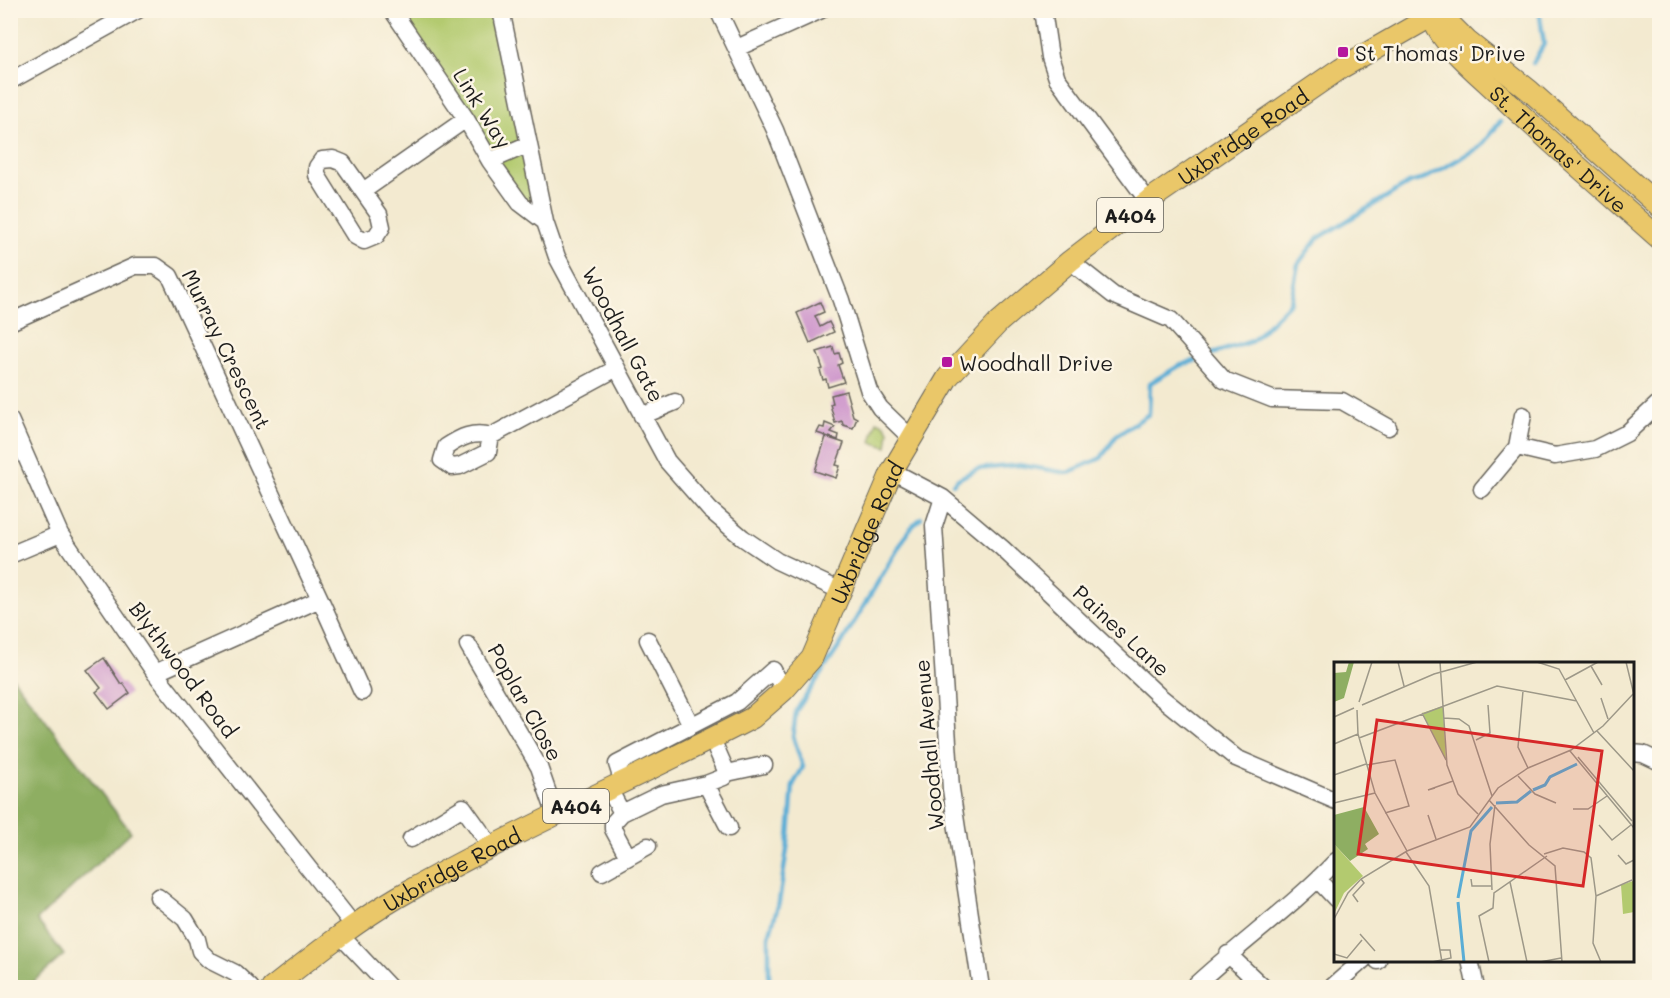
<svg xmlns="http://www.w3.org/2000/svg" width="1670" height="998" font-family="Mali,sans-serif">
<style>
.green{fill:#b3ca6f;stroke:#687346;stroke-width:1.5}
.forest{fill:#8eae62;stroke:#55653f;stroke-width:1.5}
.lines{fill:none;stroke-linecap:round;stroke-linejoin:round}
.stream{stroke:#5aadd5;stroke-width:4.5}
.building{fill:#cc93cb}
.minor-casing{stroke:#67645b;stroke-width:19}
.major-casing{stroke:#67645b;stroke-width:23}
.minor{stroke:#fff;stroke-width:16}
.major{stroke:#eac769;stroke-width:21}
.poi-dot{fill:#b5179e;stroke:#fcf5e5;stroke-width:2}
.labels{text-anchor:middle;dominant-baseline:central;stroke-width:5;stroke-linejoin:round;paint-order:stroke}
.shield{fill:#fcf5e5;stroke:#5f5d58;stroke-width:1.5}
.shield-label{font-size:20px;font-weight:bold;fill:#1c1c1c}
.poi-label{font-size:21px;fill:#1c1c1c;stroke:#fcf5e5;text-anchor:start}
.street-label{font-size:21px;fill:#1c1c1c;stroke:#fcf5e5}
.inset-river{fill:none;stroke:#5aadd5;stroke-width:3}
.inset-road{fill:none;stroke:#9d9888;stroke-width:1.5}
.view{fill:#d62828;fill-opacity:0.15;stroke:#d62828;stroke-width:3}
.inset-edge{fill:none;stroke:#1c1c1c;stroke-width:3}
</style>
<rect width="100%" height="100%" fill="#fcf5e5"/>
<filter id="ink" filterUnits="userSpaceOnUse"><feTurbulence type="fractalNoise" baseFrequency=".0167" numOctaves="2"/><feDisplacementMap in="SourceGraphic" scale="12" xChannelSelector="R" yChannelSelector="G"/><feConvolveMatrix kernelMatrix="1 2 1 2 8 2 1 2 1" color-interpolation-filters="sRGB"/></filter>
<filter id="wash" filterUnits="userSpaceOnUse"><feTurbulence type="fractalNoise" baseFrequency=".008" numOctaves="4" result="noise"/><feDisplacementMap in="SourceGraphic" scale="24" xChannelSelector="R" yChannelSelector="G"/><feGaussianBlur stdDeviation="1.35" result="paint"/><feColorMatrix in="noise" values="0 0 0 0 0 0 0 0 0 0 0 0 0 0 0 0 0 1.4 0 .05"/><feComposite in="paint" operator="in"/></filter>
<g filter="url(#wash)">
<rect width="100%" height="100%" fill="#f3ead0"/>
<path class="green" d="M392 11H501L545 222 520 203Z
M877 421 884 424 889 431 887 447 871 442Z"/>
<path class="forest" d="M10 674 131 832 37 920 64 955 27 987H11Z"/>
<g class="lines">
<path class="stream" d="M1533 63 1544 44 1539 10
M1209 355 1252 341 1291 302 1298 264 1317 239 1409 183 1424 179 1480 147 1500 122
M953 484 958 479 977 469 1020 465 1067 473 1101 458 1117 435 1149 414 1150 383 1179 366 1200 359
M769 988V936L779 902 789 836 793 785 803 767 793 736 796 711 841 644 909 530 921 518"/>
</g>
<g id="blocks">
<path class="building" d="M820 302 824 312 815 316 820 327 829 322 834 332 810 343 797 313Z
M833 347 835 354 839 353 842 363 838 365 844 382 828 387 826 379 823 380 820 370 823 369 817 352Z
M846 391 853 416 857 418 853 428 843 425 842 421 835 423 830 404 833 403 831 395Z
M825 423 835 427 831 432 839 435 838 440 817 433 820 427 824 428Z
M826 437 844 443 836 465 840 466 836 478 815 471Z
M104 658 121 684 123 683 130 693 109 709 96 692 101 688 87 670Z"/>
</g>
</g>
<g filter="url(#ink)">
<use href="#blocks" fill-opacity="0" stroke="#67645b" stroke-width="1.5"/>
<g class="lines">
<g class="minor-casing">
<path id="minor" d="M392 10 466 119 490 161 520 203 545 222
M501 10 545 222 557 257 667 461 710 510 743 538 777 561 841 591
M718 10 775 130 841 300 869 391 880 408 911 438
M1043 10 1050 57 1057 78 1148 201
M737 48 821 10
M10 81 138 10
M333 159 343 163 379 214 382 227 376 236 364 241 355 236 317 175V167L322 160Z
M490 161 529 144
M363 191 466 119
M1070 261 1113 295 1171 320 1224 380 1272 399 1342 401 1388 427
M10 322 135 266H156L170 276 320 599 155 673
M642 416 675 402
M10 420 60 534 155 673 354 926
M491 436C473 431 461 437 446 447L442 460 452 467 460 466 488 452 491 436 617 368
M1517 447 1555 456 1595 449 1627 433 1660 402
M892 471 943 498 1002 548 1158 695 1236 758 1336 801
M1482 489 1517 447 1523 415
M943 498 934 526 951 789 981 988
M10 555 60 534
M320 599 362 692
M648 640 691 725
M468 645 539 767 556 816
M1632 753 1643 754 1660 762
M727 773 764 765
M623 783 617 764 737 702 773 670 784 690
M706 784 729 828
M609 789 622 813 661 794 706 784 724 777 727 773 712 739
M622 813 613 823V829L628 857
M411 839 463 807 491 846
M602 872 648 846
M1318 880 1336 899
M158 897 185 919 197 939 200 951 209 960 235 973 251 988
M340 935 390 988
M1228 954 1264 988
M1378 960V961
M1470 960 1476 988
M1192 988C1239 944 1292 907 1336 861
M1331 988 1363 960"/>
</g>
<g class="major-casing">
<g id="major">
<path d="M1448 22 1467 41 1530 91 1660 207"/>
<path id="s1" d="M1437 28C1452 53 1476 72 1497 92 1549 142 1605 190 1660 239"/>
<path id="s2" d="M272 988C313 956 354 923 398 897 513 831 635 779 752 718L784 690 812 658 892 471 948 377 999 322 1070 261 1148 201 1341 68 1425 20"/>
</g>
</g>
<use href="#minor" class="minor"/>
<use href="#major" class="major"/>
</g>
</g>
<g class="poi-dot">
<rect x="1337" y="46" width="12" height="12" rx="3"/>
<rect x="941" y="356" width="12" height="12" rx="3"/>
</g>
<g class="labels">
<g class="shield">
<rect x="1097" y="198" width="66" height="34" rx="4.5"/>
<rect x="543" y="789" width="66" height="34" rx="4.5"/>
</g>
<g class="shield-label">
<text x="1130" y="215">A404</text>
<text x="576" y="806">A404</text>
</g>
<g class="poi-label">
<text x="1355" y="52">St Thomas' Drive</text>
<text x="959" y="362">Woodhall Drive</text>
</g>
<g class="street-label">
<text transform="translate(483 108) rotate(58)">Link Way</text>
<text stroke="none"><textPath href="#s2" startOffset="1332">Uxbridge Road</textPath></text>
<text stroke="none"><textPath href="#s1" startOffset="172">St. Thomas' Drive</textPath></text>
<text transform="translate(624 334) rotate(62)">Woodhall Gate</text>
<text transform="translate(227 349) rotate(64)">Murray Crescent</text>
<text stroke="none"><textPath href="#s2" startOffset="774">Uxbridge Road</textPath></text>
<text transform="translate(1122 630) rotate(43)">Paines Lane</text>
<text transform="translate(184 669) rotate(53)">Blythwood Road</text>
<text transform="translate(526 702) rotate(61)">Poplar Close</text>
<text transform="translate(928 745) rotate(-95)">Woodhall Avenue</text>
<text stroke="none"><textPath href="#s2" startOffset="216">Uxbridge Road</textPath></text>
</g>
</g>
<g transform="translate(1334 662)">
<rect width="300" height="300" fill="#f3ead0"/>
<path d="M109 44 112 98 88 51ZM0 182 29 214 10 231 0 252ZM299 219 300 250 289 252 287 223Z" fill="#b3ca6f"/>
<path d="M15 0H20L10 36 0 40V11L12 10ZM30 145 45 172 31 182 34 187 16 199 0 182V153Z" fill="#8eae62"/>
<path class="inset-river" d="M199 128 211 123 216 115 243 102M162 141 183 140 197 129M124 236 137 169 158 145M124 240 130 300"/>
<path class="inset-road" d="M64 0 70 24M106 0 113 103 124 132 144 152M203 0 225 7 260 71M292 0 300 33M257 4 268 23M231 18 264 0M189 29 184 85 194 106M267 36 274 57M25 40 38 0M28 43 100 12 143 0M23 48 24 72 41 131 73 189M88 51 112 98M0 55 20 46M110 56 125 57 135 64 158 134M263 69 300 109M25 76 163 24 243 39M142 78 156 71 154 43M0 82 24 72M236 89 300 166M244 95 298 159M33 103 61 98 75 144 51 151M0 113 32 102M184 114 201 132 222 141M101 126 94 128 119 119M155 138 195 183 221 204 228 300M0 141 41 131M239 147H254L273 134M94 153 102 177M265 163 278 178 297 163M72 190 95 224 108 300M210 192 229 186 250 190 257 196 262 234 259 281 267 300M284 193 292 202 300 198M137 217 138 224H157M176 220 193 300M158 228 156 182 161 143M262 234 298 218M24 240 19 233 30 221 27 217M0 257 14 231 27 217 73 189 136 165 164 126 194 106 237 88 269 64 300 31M26 272 41 289M0 292 13 296 28 278M98 300 117 296 116 288H106M155 300 145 254 159 246 160 231 213 194M206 300 227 296"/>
<path class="view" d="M43 58 268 89 249 224 24 192Z"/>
<rect width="300" height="300" class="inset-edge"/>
</g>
<rect width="1670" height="998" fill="none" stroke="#fcf5e5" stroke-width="36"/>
</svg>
